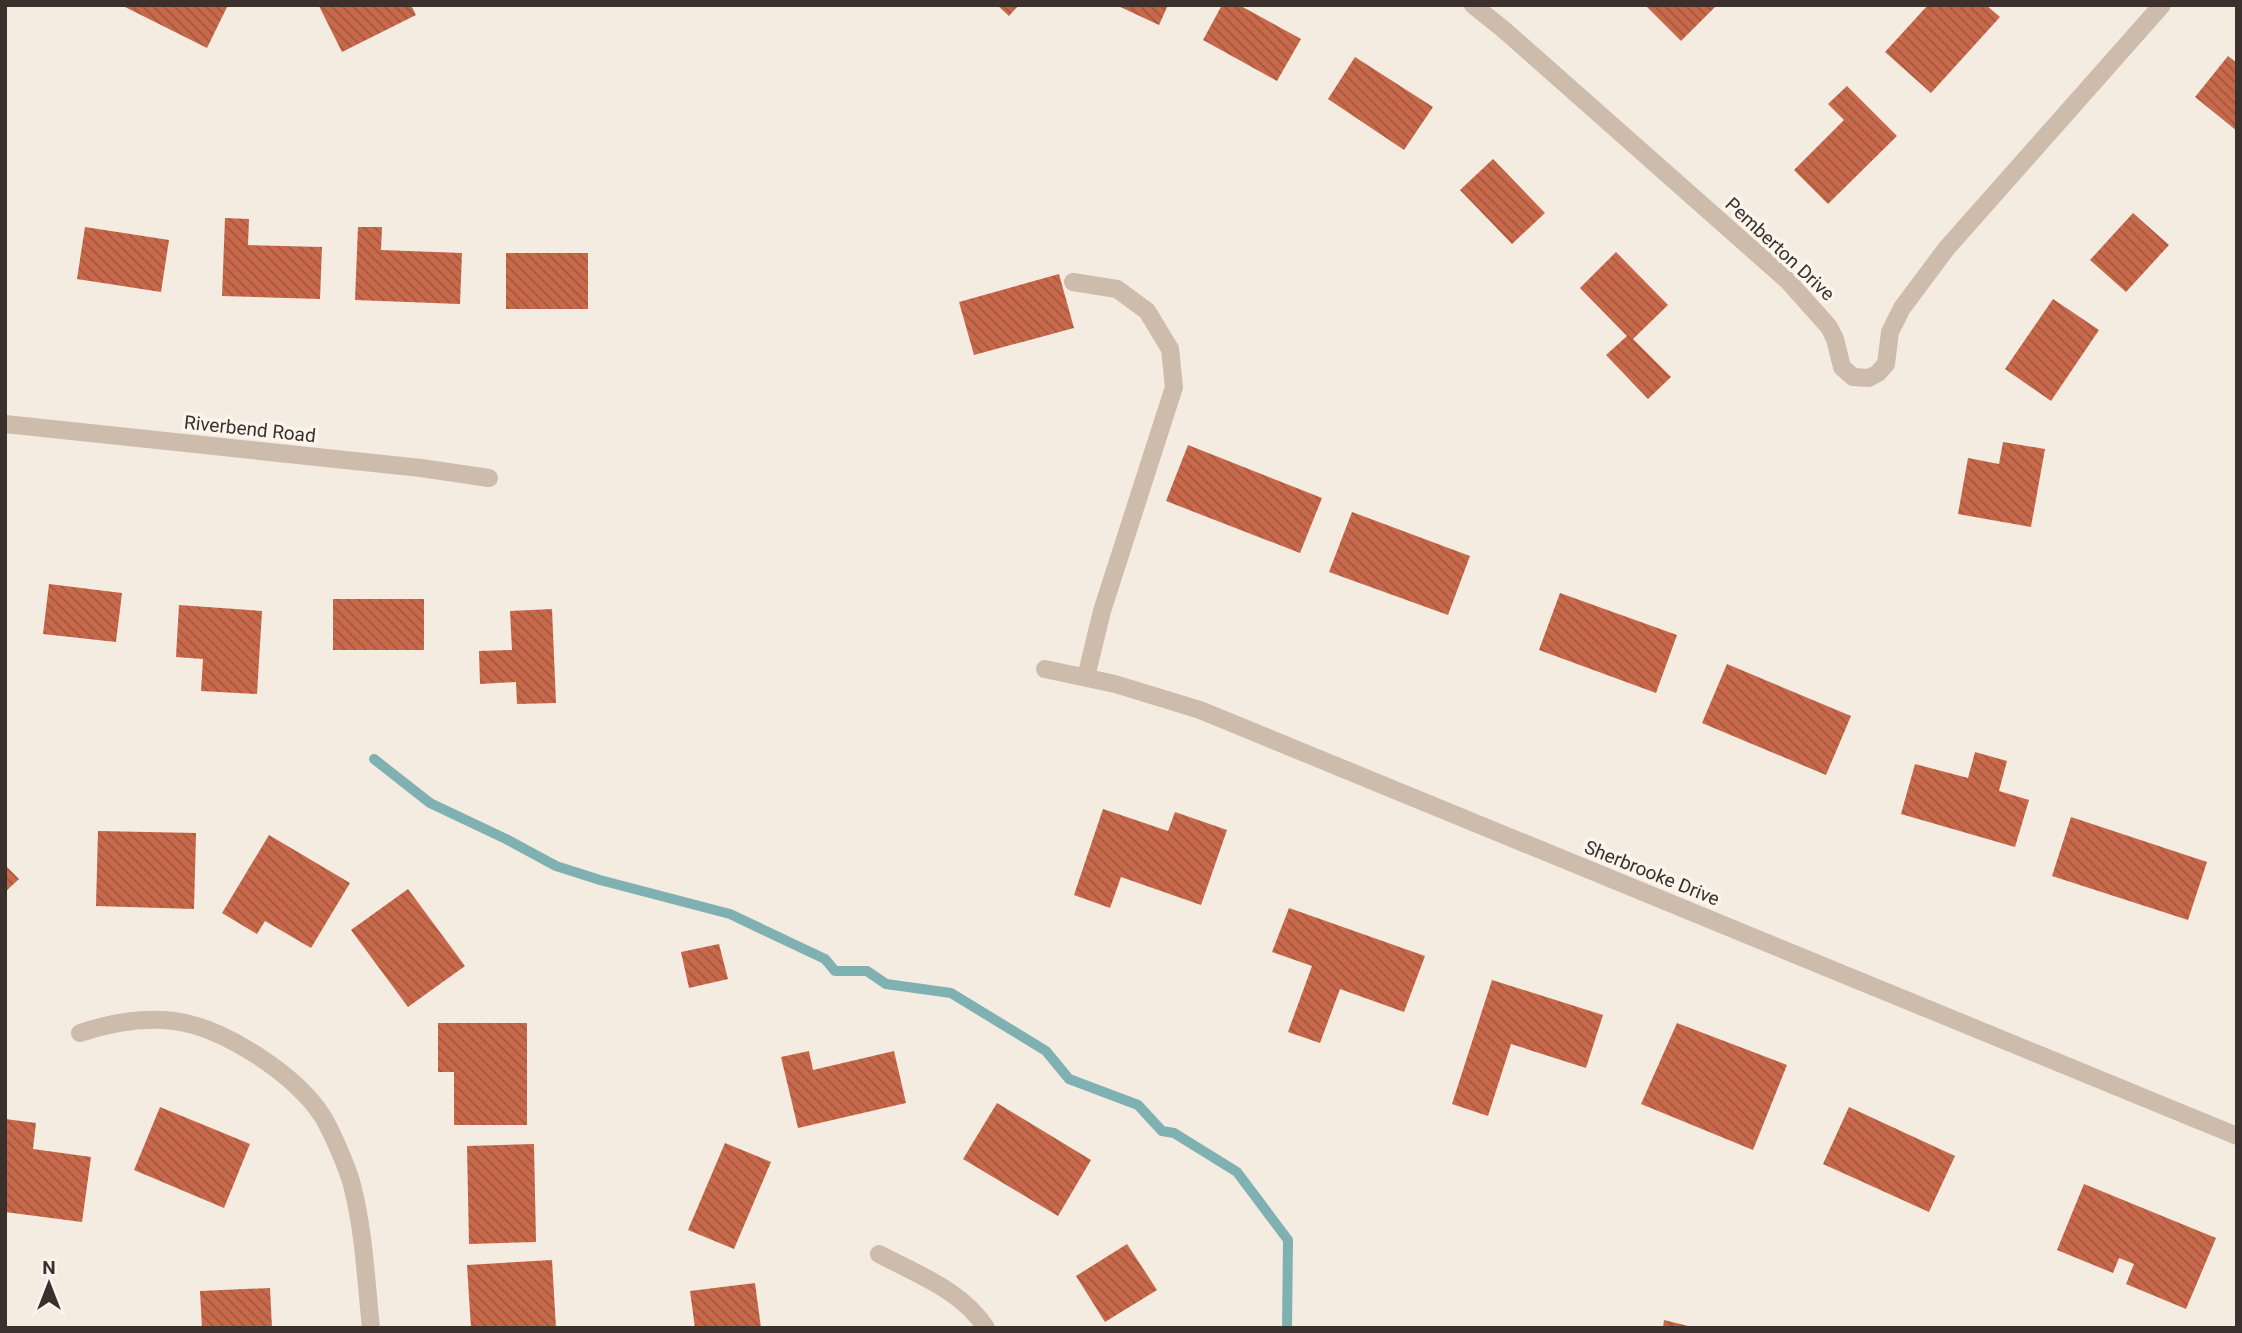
<svg xmlns="http://www.w3.org/2000/svg" width="2242" height="1333" font-family="Roboto,sans-serif">
<style>
.lines{fill:none;stroke-linecap:round;stroke-linejoin:round}
.stream{stroke:#7fb0b2;stroke-width:10}
.building{fill:url(#building-back-hatch)}
.service{stroke:#cdbbac;stroke-width:18}
.minor{stroke:#cdbbac;stroke-width:18}
.labels{text-anchor:middle;dominant-baseline:central;stroke-width:7;stroke-linejoin:round;paint-order:stroke}
.street-label{font-size:19px;fill:#3b302b;stroke:#fbf5ee}
</style>
<defs>
<pattern id="building-back-hatch" width="6" height="6" patternUnits="userSpaceOnUse" patternTransform="scale(1.75)"><rect width="6" height="6" fill="#c8694b"/><path d="M-1 5l2 2M0 0l6 6M5-1l2 2" fill="none" stroke="#a4573f"/></pattern>
</defs>
<rect width="100%" height="100%" fill="#f4ebe1"/>
<g class="lines">
<path class="stream" d="M374 759 430 803 506 839 556 866 600 880 730 914 825 959 835 971H867L886 984 951 993 1046 1051 1069 1079 1138 1105 1162 1131 1174 1133 1237 1172 1288 1240 1287 1328"/>
</g>
<path class="building" d="M121 5H228L207 48Z
M321 5H411L416 15 342 52 319 6Z
M997 5H1019L1009 16Z
M1116 5H1168L1159 25Z
M1222 5H1239L1301 39 1277 81 1203 40Z
M1645 5H1717L1681 41Z
M1928 5H1986L2000 17 1931 93 1885 52Z
M2228 56 2237 63V131L2195 97Z
M1355 57 1433 107 1404 150 1328 99Z
M1847 86 1897 136 1828 204 1794 170 1844 120 1828 104Z
M1493 159 1545 213 1512 244 1460 190Z
M2133 213 2169 245 2126 292 2090 260Z
M225 218 249 219 248 245 322 247 320 299 222 296Z
M85 227 169 240 161 292 77 279Z
M358 227H382L381 250 462 253 460 304 355 300Z
M1616 252 1668 305 1633 339 1671 377 1648 399 1606 355 1627 336 1580 288Z
M506 253H588V309H506Z
M1059 274 1074 328 974 355 959 302Z
M2053 299 2099 330 2051 401 2005 369Z
M2003 442 2045 449 2031 527 1958 514 1968 458 1999 464Z
M1188 445 1322 498 1300 553 1166 501Z
M1352 512 1470 556 1448 615 1329 572Z
M49 584 122 593 116 642 43 634Z
M1560 593 1677 635 1656 693 1539 650Z
M333 599H424V650H333Z
M179 605 262 611 257 694 201 691 203 659 176 657Z
M552 609 556 703 517 704 516 682 480 684 479 651 512 650 510 611Z
M1727 664 1851 716 1826 775 1702 723Z
M1975 752 2007 761 1999 791 2029 800 2015 847 1901 814 1915 764 1968 778Z
M1103 809 1168 831 1175 812 1227 830 1201 905 1121 877 1110 908 1074 895Z
M2071 817 2207 862 2188 920 2052 876Z
M98 831 196 833 194 909 96 906Z
M269 835 350 883 311 948 265 921 257 934 222 913Z
M5 865 19 879 5 892Z
M408 889 465 966 408 1007 351 930Z
M1289 908 1425 956 1404 1012 1340 989 1320 1043 1288 1032 1312 966 1272 952Z
M719 944 728 979 689 988 681 952Z
M1492 980 1603 1015 1586 1068 1511 1044 1488 1116 1452 1104Z
M438 1023H527V1125H454V1072H438Z
M1677 1023 1787 1065 1753 1150 1641 1104Z
M809 1051 813 1070 894 1051 906 1103 798 1128 781 1057Z
M997 1103 1091 1160 1058 1216 963 1159Z
M160 1107 250 1144 224 1208 134 1170Z
M1849 1107 1955 1156 1929 1212 1823 1164Z
M5 1119 36 1123 33 1149 91 1157 82 1222 5 1212Z
M725 1143 771 1162 734 1249 688 1230Z
M534 1144 536 1242 469 1244 467 1146Z
M2084 1184 2216 1238 2186 1309 2126 1284 2134 1264 2119 1258 2113 1273 2057 1250Z
M1127 1244 1157 1290 1105 1322 1076 1276Z
M552 1260 556 1328H471L467 1265Z
M755 1283 761 1328H695L690 1291Z
M270 1288 272 1328H202L200 1291Z
M1664 1320 1692 1327V1328H1663Z"/>
<g class="lines">
<path class="service" d="M1073 282 1117 289 1147 311 1170 349 1174 387 1102 611 1086 677"/>
<path class="minor" d="M1473 5 1503 29 1788 281 1829 327 1835 339 1842 367 1853 377 1869 378 1878 373 1886 364 1890 332 1902 308 1946 249 2162 5
M5 424 421 468 489 478
M1045 669 1115 684 1200 710 2237 1136
M80 1033C110 1023 142 1017 174 1021 223 1027 297 1075 323 1117 332 1132 348 1169 352 1185 364 1231 366 1281 371 1328
M879 1254C915 1273 963 1291 986 1328"/>
</g>
<g class="labels">
<g class="street-label">
<text transform="translate(1780 249) rotate(43)">Pemberton Drive</text>
<text transform="translate(250 429) rotate(6)">Riverbend Road</text>
<text transform="translate(1652 873) rotate(22)">Sherbrooke Drive</text>
</g>
</g>
<rect width="2242" height="1333" fill="none" stroke="#3b302b" stroke-width="14"/>
<g transform="translate(49 1284)" stroke="#fbf5ee" stroke-width="5" paint-order="stroke">
<path d="M0-5L12 26L0 18L-12 26Z" fill="#3b302b"/>
<text y="-10" font-size="19" font-weight="bold" text-anchor="middle" fill="#3b302b">N</text>
</g>
</svg>
